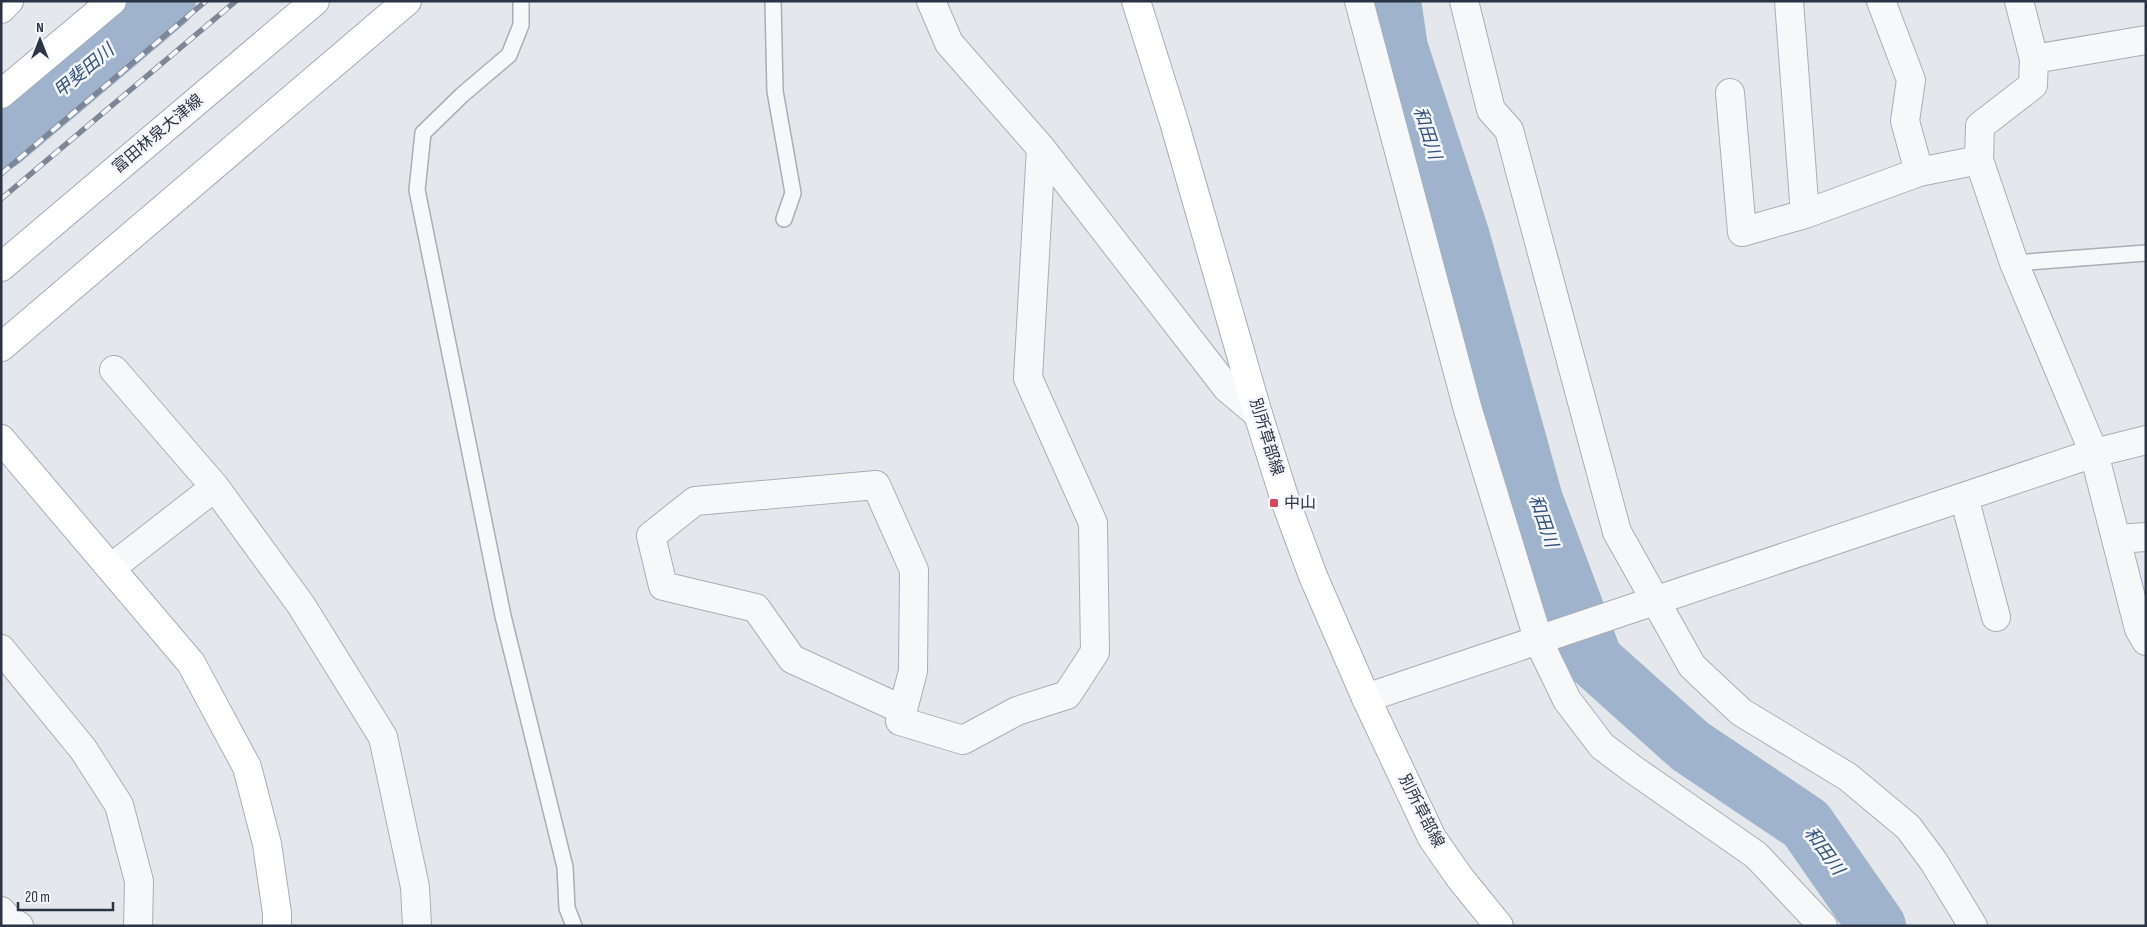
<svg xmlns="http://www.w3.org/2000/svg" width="2147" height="927" font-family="'Sofia Sans Condensed','Noto Sans JP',sans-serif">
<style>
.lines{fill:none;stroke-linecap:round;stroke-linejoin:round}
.river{stroke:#9fb4cc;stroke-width:58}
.lane-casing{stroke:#a9aeb7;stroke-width:18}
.street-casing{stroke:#a9aeb7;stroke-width:30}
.secondary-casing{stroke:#a9aeb7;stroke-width:30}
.primary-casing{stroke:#a3abb8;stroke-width:30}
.lane{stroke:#f7f8fa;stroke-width:15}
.street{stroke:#f7f8fa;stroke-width:28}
.secondary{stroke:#fff;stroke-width:28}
.primary{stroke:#fff;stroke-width:28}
.rail-casing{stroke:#7d8696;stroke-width:5.5}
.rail{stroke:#f4f6f9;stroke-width:4;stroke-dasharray:11;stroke-linecap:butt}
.poi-dot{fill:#d1495b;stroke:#f4f6f9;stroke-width:2}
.labels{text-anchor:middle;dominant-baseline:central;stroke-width:5;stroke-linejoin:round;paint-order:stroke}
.street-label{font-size:16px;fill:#2b3445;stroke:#f4f6f9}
.poi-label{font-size:16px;fill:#2b3445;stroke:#f4f6f9;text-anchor:start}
.water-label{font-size:18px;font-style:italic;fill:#34527a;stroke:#f4f6f9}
</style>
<rect width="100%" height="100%" fill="#e4e7ec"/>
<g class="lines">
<path class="river" d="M1392 1 1399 48 1461 237 1534 500 1594 660 1690 746 1806 824 1877 926
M1 141 167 1"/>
<g class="lane-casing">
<path id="lane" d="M521 1V25L509 55 462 95 423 133 417 190 503 616 565 867 567 908 574 926
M773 1 775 91 793 193 784 219
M2014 263 2146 253"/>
</g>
<g class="street-casing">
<path id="street" d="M931 1 949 43 1041 148 1227 388 1258 414
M1359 1 1468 410 1539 642 1567 700 1602 746 1634 770 1756 855 1823 926
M1464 1 1491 110 1509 130 1617 532 1692 666 1741 712 1848 777 1908 827 1934 862 1973 926
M1789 1 1805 214
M1881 1 1911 80 1905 121 1919 172
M2019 1 2034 59 2033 85 1980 126 1979 160 2014 263 2094 453 2139 629 2146 641
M2034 59 2146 40
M1730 93 1742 232 1805 214 1919 172 1979 160
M114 370 215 487 301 605 383 737 415 887 417 926
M1964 497 1996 617
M2116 539 2146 537
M111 568 215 487
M1 649 83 749 119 805 139 881 138 926
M1366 698C1610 618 1852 535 2094 453L2146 440
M903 710 792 659 756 608 663 586 651 536 695 501 876 485 914 570 913 671 900 721 963 740 1017 711 1067 695 1095 652 1093 523 1028 378 1041 148
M1 911 8 919 19 926"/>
</g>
<g class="secondary-casing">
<path id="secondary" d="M1136 1 1174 122 1258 414 1286 503 1313 576 1366 698 1432 838 1460 878 1499 926
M1 439 191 663 247 767 267 844 277 913V926"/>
</g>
<g class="primary-casing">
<path id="primary" d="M1 9 9 1
M1 94 112 1
M1 267 315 1
M1 347 407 1"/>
</g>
<use href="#lane" class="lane"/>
<use href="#street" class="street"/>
<use href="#secondary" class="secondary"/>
<use href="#primary" class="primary"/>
<g class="rail-casing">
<path id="rail" d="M1 174 206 1
M1 199 236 1"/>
</g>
<use href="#rail" class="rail"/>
</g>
<rect class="poi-dot" x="1269" y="498" width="10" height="10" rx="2.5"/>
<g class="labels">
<g class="street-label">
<text transform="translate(158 134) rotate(-40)">富田林泉大津線</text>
<text transform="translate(1266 437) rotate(73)">別所草部線</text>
<text transform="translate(1421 811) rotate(63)">別所草部線</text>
</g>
<g class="poi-label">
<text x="1284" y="503">中山</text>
</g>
<g class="water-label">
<text transform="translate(84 71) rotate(-40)">甲斐田川</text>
<text transform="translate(1427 133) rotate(72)">和田川</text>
<text transform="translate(1543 521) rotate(71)">和田川</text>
<text transform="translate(1824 851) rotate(54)">和田川</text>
</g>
</g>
<rect width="2147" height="927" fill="none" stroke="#2b3445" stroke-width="5"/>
<g transform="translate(40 40)" stroke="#f4f6f9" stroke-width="4" paint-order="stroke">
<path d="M0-4L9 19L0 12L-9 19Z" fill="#2b3445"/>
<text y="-8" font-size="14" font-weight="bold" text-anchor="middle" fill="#2b3445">N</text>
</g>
<path d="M18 902v8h95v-8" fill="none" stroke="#2b3445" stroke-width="2.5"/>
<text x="25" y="902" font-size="15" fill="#2b3445" stroke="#f4f6f9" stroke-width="4" paint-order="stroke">20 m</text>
</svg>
